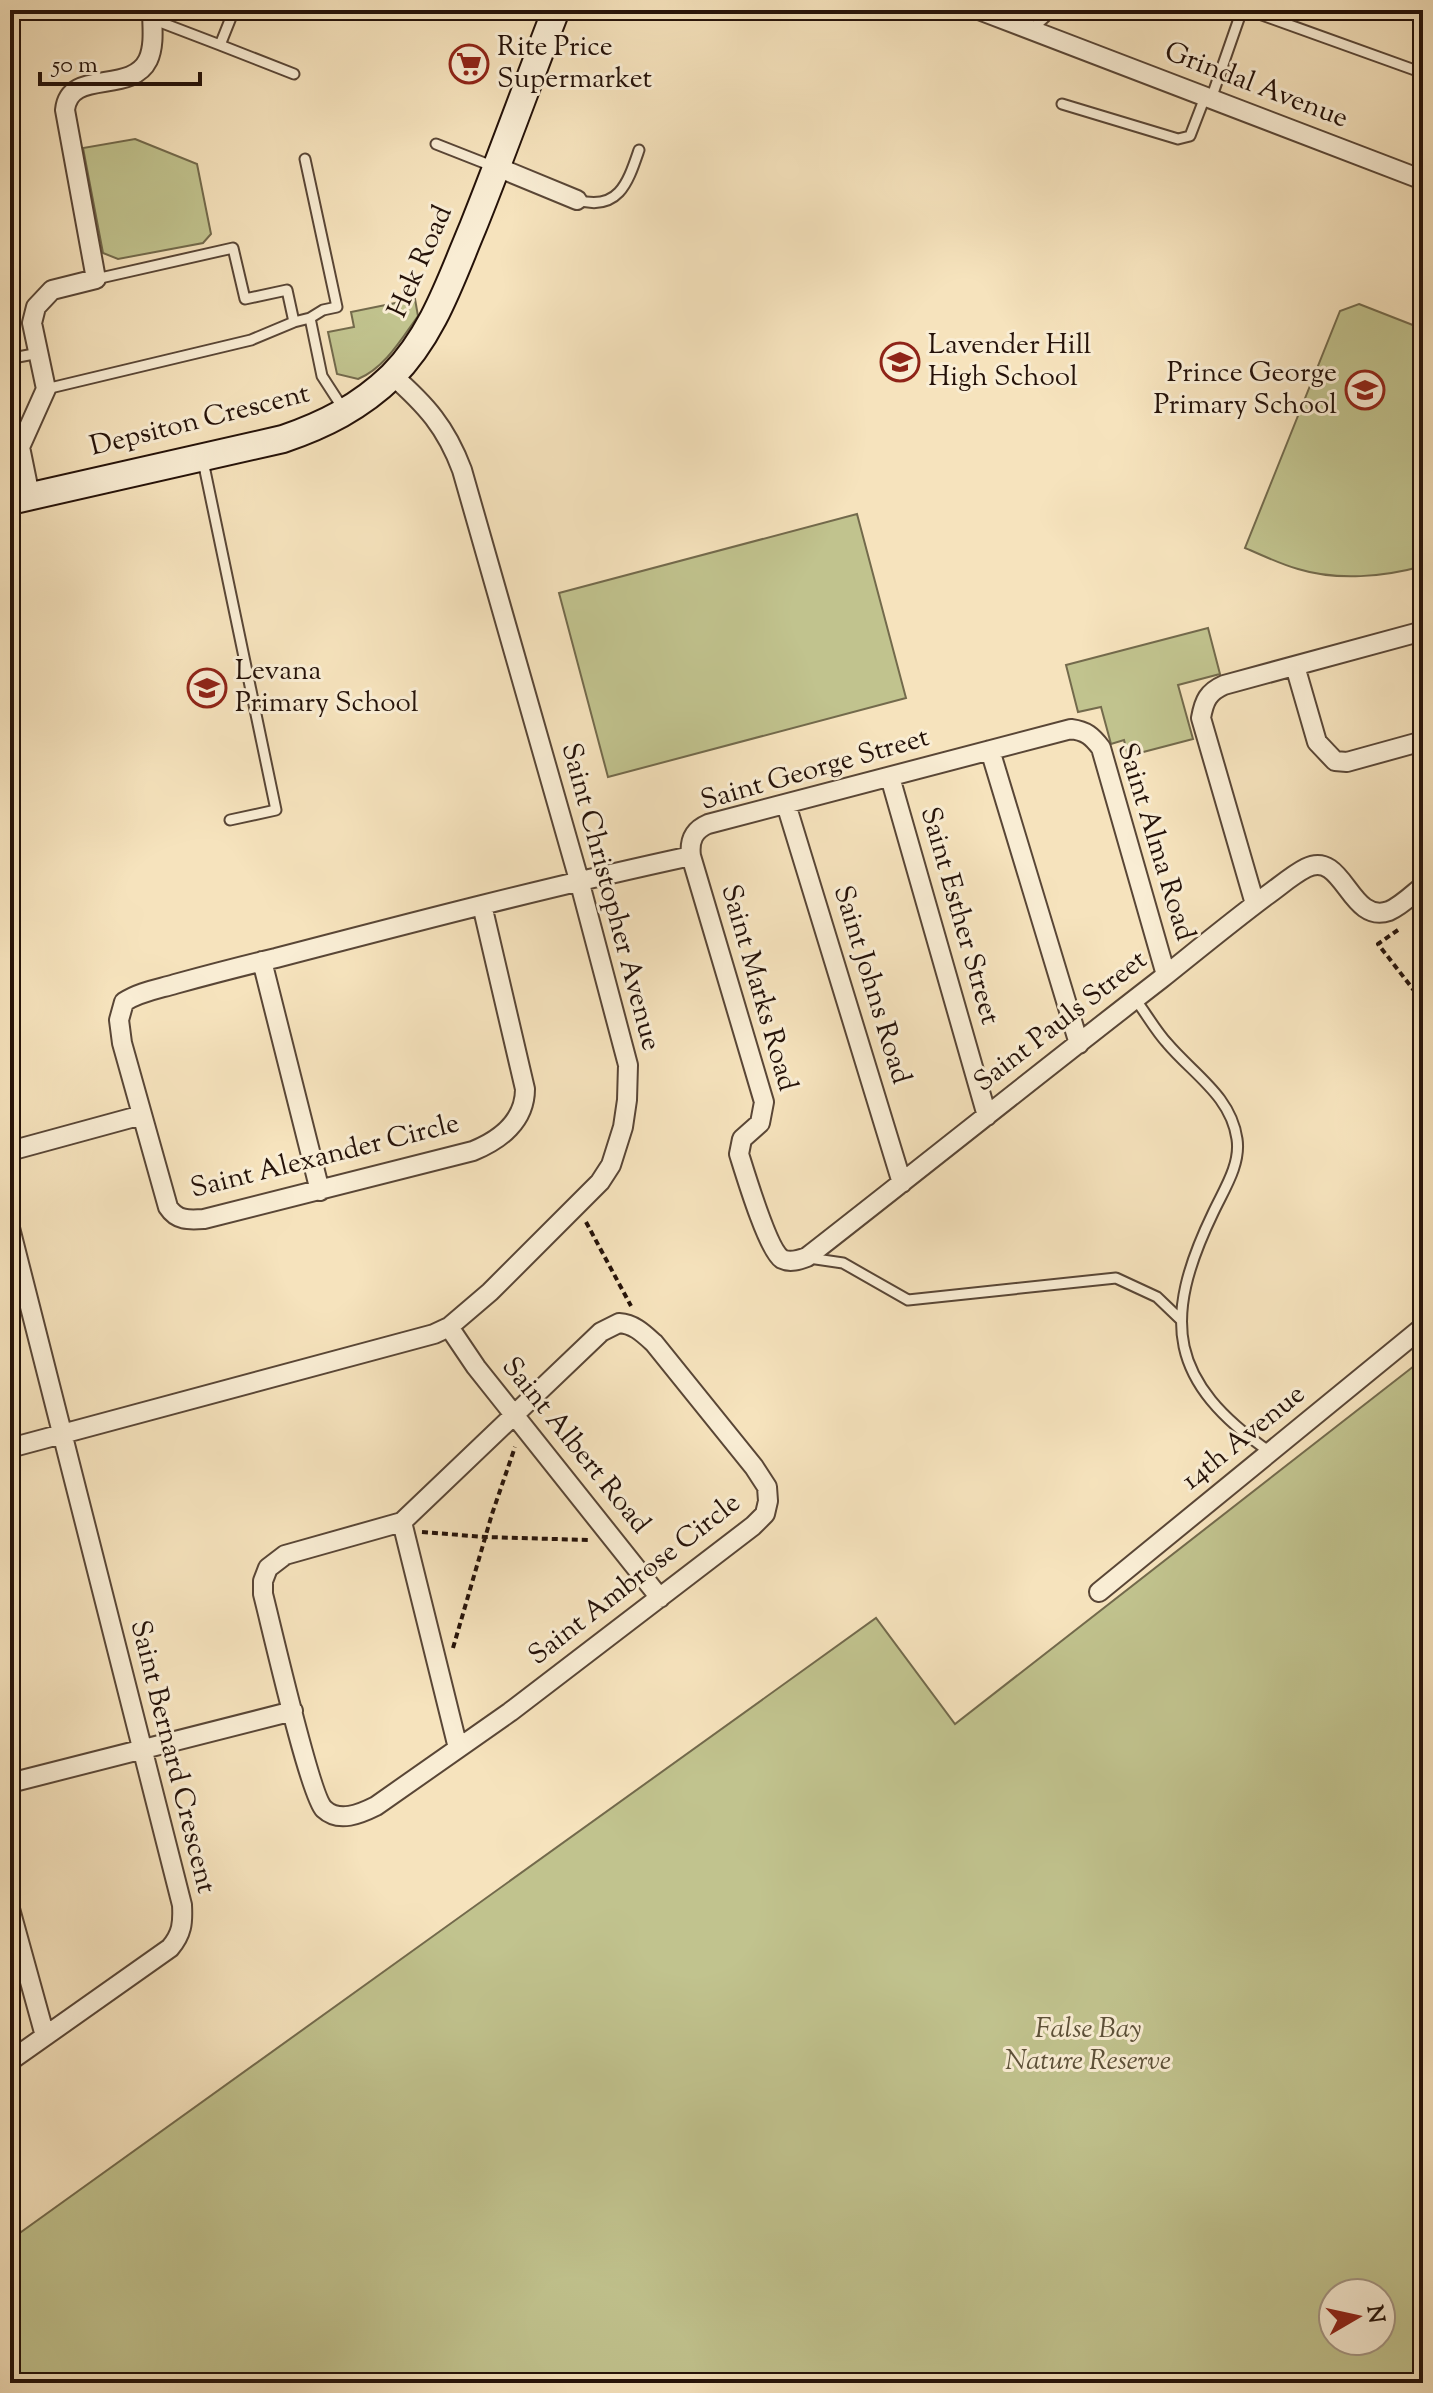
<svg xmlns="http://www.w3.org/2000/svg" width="1433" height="2393" font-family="'Sorts Mill Goudy',serif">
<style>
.green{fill:#c1c38e;stroke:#736a4c;stroke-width:2;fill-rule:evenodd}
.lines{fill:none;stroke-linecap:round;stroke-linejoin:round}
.lane-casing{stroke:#594636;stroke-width:13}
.street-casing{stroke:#594636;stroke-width:22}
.secondary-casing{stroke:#251209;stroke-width:30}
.path{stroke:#251209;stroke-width:4;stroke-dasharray:6 4;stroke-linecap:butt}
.lane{stroke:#f9edd4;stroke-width:9}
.street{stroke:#f9edd4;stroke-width:18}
.secondary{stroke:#f9edd4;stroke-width:26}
.labels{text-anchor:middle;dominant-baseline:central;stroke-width:6;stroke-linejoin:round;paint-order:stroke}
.poi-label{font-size:28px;fill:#251209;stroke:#f9edd4;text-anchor:start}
.street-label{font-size:28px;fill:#251209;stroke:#f9edd4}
.park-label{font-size:28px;font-style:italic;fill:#5c5038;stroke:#f9edd4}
</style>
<rect width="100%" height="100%" fill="#f6e3bd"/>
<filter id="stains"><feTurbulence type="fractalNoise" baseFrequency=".0025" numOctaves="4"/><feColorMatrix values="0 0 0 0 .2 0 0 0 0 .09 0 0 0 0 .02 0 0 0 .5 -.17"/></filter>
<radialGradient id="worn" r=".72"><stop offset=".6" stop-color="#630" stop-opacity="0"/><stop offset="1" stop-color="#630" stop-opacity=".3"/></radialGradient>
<path class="green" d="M135 139 197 164 211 234 203 243 118 259 103 253 83 148Z
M415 299 418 316C402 338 385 368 358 379L337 374 328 332 354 327 351 312Z
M1359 304 1423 329V566C1384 577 1337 581 1298 569 1280 564 1262 555 1245 548L1340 311Z
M857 514 906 698 608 777 559 593Z
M1208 628 1220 674 1178 685 1193 739 1128 756 1124 740 1111 744 1101 707 1078 712 1066 665Z
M1423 1359V2383H10V2240L876 1618 955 1724ZM1381 2293V2341H1333V2293Z"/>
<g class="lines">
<g class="lane-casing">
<path id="lane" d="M1248 10 1423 73
M152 19 220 45 234 10
M1032 29 1053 10
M220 45 294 74
M1211 99 1242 10
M1062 104 1178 139 1190 136 1205 97
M436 144 492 166
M305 159 337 307 323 310 310 318
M577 200C619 212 628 182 639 150
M96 279 233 248 245 299 287 290 294 322 310 318 322 376 344 410
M10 344 13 358 39 353
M46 389 251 340 294 322
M203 461 276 810 230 820
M1135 999C1146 1013 1155 1030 1167 1043 1193 1074 1231 1096 1237 1139 1241 1165 1223 1191 1213 1213 1161 1321 1169 1382 1270 1452
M809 1258 843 1263 908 1300 1116 1278 1157 1297 1181 1320"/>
</g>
<g class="street-casing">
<path id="street" d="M979 10 1423 180
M497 167 577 200
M10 435 20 447 30 496
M20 447 46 389 32 323 36 307 52 290 96 279 65 110C69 68 131 95 148 60 155 45 152 25 152 10
M1295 666 1317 742 1335 761 1347 762 1423 741
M990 750 1079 1044
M890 777 987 1116
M786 804 902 1183
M1255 904 1201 718C1204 701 1208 692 1224 685L1423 631
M482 905 525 1089C525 1121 500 1140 473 1151L204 1219C189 1220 177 1221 168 1207L122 1043 119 1020 124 1002C139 992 158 989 175 984 208 975 242 966 276 958 414 922 552 886 691 856
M262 961 320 1191
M1166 975 1101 748C1092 736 1086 731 1071 729L708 824C694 830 689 840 691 856L764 1102 760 1123 742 1139 739 1154C745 1173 768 1250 782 1259 790 1263 799 1260 807 1257 925 1165 1042 1071 1161 979 1196 951 1230 923 1266 896 1279 887 1292 875 1306 868 1344 849 1349 925 1389 911 1401 906 1413 894 1423 886
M10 1151 142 1115
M10 1228 182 1905C183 1923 182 1934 170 1948L10 2061
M619 1323C634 1324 643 1333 654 1343L754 1467 767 1487 768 1501 765 1514 753 1526 510 1712 376 1806C360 1814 339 1823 324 1809 310 1796 271 1625 263 1594V1581L268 1568 285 1555 402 1522 601 1332Z
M449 1327 476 1367 660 1598
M10 1448 434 1334 449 1327 490 1292 600 1182 611 1165 623 1127 627 1100 628 1065 579 880 462 470C446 427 426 405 392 375
M402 1522 458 1748
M1099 1592 1423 1327
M10 1783 293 1711
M10 1909 45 2036"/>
</g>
<g class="secondary-casing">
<path id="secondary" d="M10 501 283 439C324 425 360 407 392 376 433 335 451 279 473 227 502 155 528 82 556 10"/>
</g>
<path class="path" d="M517 10 529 15
M1398 930 1378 944 1423 1002
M586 1222 631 1306
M422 1532 485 1537 589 1540
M453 1648 492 1514 515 1447"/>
<use href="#lane" class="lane"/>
<use href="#street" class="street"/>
<use href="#secondary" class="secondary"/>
</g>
<defs>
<g id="supermarket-ring" transform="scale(2)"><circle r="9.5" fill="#f9edd4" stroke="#8f2418" stroke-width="1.5"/><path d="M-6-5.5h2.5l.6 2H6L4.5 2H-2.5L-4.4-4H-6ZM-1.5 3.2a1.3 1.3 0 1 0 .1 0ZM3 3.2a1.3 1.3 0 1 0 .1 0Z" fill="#8f2418"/></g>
<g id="school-ring" transform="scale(2)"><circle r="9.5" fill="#f9edd4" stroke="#8f2418" stroke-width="1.5"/><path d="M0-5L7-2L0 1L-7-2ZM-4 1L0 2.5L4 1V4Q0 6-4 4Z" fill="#8f2418"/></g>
</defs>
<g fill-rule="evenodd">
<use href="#supermarket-ring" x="469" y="64"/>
<use href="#school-ring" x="900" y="362"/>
<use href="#school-ring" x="1365" y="390"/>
<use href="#school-ring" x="207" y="688"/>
</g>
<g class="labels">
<g class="poi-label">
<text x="497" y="48">Rite Price<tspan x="497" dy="32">Supermarket</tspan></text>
<text x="928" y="346">Lavender Hill<tspan x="928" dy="32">High School</tspan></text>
<text x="1337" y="374" text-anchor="end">Prince George<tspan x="1337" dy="32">Primary School</tspan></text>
<text x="235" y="672">Levana<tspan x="235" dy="32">Primary School</tspan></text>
</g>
<g class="street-label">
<text transform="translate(1256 86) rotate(21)">Grindal Avenue</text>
<text transform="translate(421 262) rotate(-66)">Hek Road</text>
<text transform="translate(200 421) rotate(-14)">Depsiton Crescent</text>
<text transform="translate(815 770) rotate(-16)">Saint George Street</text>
<text transform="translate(1155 842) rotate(73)">Saint Alma Road</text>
<text transform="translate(610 897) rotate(75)">Saint Christopher Avenue</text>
<text transform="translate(959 916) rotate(74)">Saint Esther Street</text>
<text transform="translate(871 985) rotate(73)">Saint Johns Road</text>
<text transform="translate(758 988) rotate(74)">Saint Marks Road</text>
<text transform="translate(1061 1022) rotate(-38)">Saint Pauls Street</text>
<text transform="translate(325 1157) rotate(-14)">Saint Alexander Circle</text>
<text transform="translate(1244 1438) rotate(-39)">14th Avenue</text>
<text transform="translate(575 1446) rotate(51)">Saint Albert Road</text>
<text transform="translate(635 1580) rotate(-38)">Saint Ambrose Circle</text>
<text transform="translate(172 1757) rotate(76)">Saint Bernard Crescent</text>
</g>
<g class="park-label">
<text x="1088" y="2030">False Bay<tspan x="1088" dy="32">Nature Reserve</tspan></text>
</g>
</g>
<rect width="1433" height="2393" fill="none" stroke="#f6e3bd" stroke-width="40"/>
<rect x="12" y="12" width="1409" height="2369" fill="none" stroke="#251209" stroke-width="4"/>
<rect x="20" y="20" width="1393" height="2353" fill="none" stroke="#251209" stroke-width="2"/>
<g transform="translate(1357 2317) rotate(81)"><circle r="38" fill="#f9edd4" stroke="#a49583" stroke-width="2"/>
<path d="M0-6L14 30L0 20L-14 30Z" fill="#8f2418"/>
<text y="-12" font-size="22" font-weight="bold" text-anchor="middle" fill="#251209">N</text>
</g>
<path d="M40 72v12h160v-12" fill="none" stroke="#251209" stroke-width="4"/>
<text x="52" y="72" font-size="24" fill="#251209" stroke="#f9edd4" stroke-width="6" paint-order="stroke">50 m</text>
<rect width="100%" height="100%" filter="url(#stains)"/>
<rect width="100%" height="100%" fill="url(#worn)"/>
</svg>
